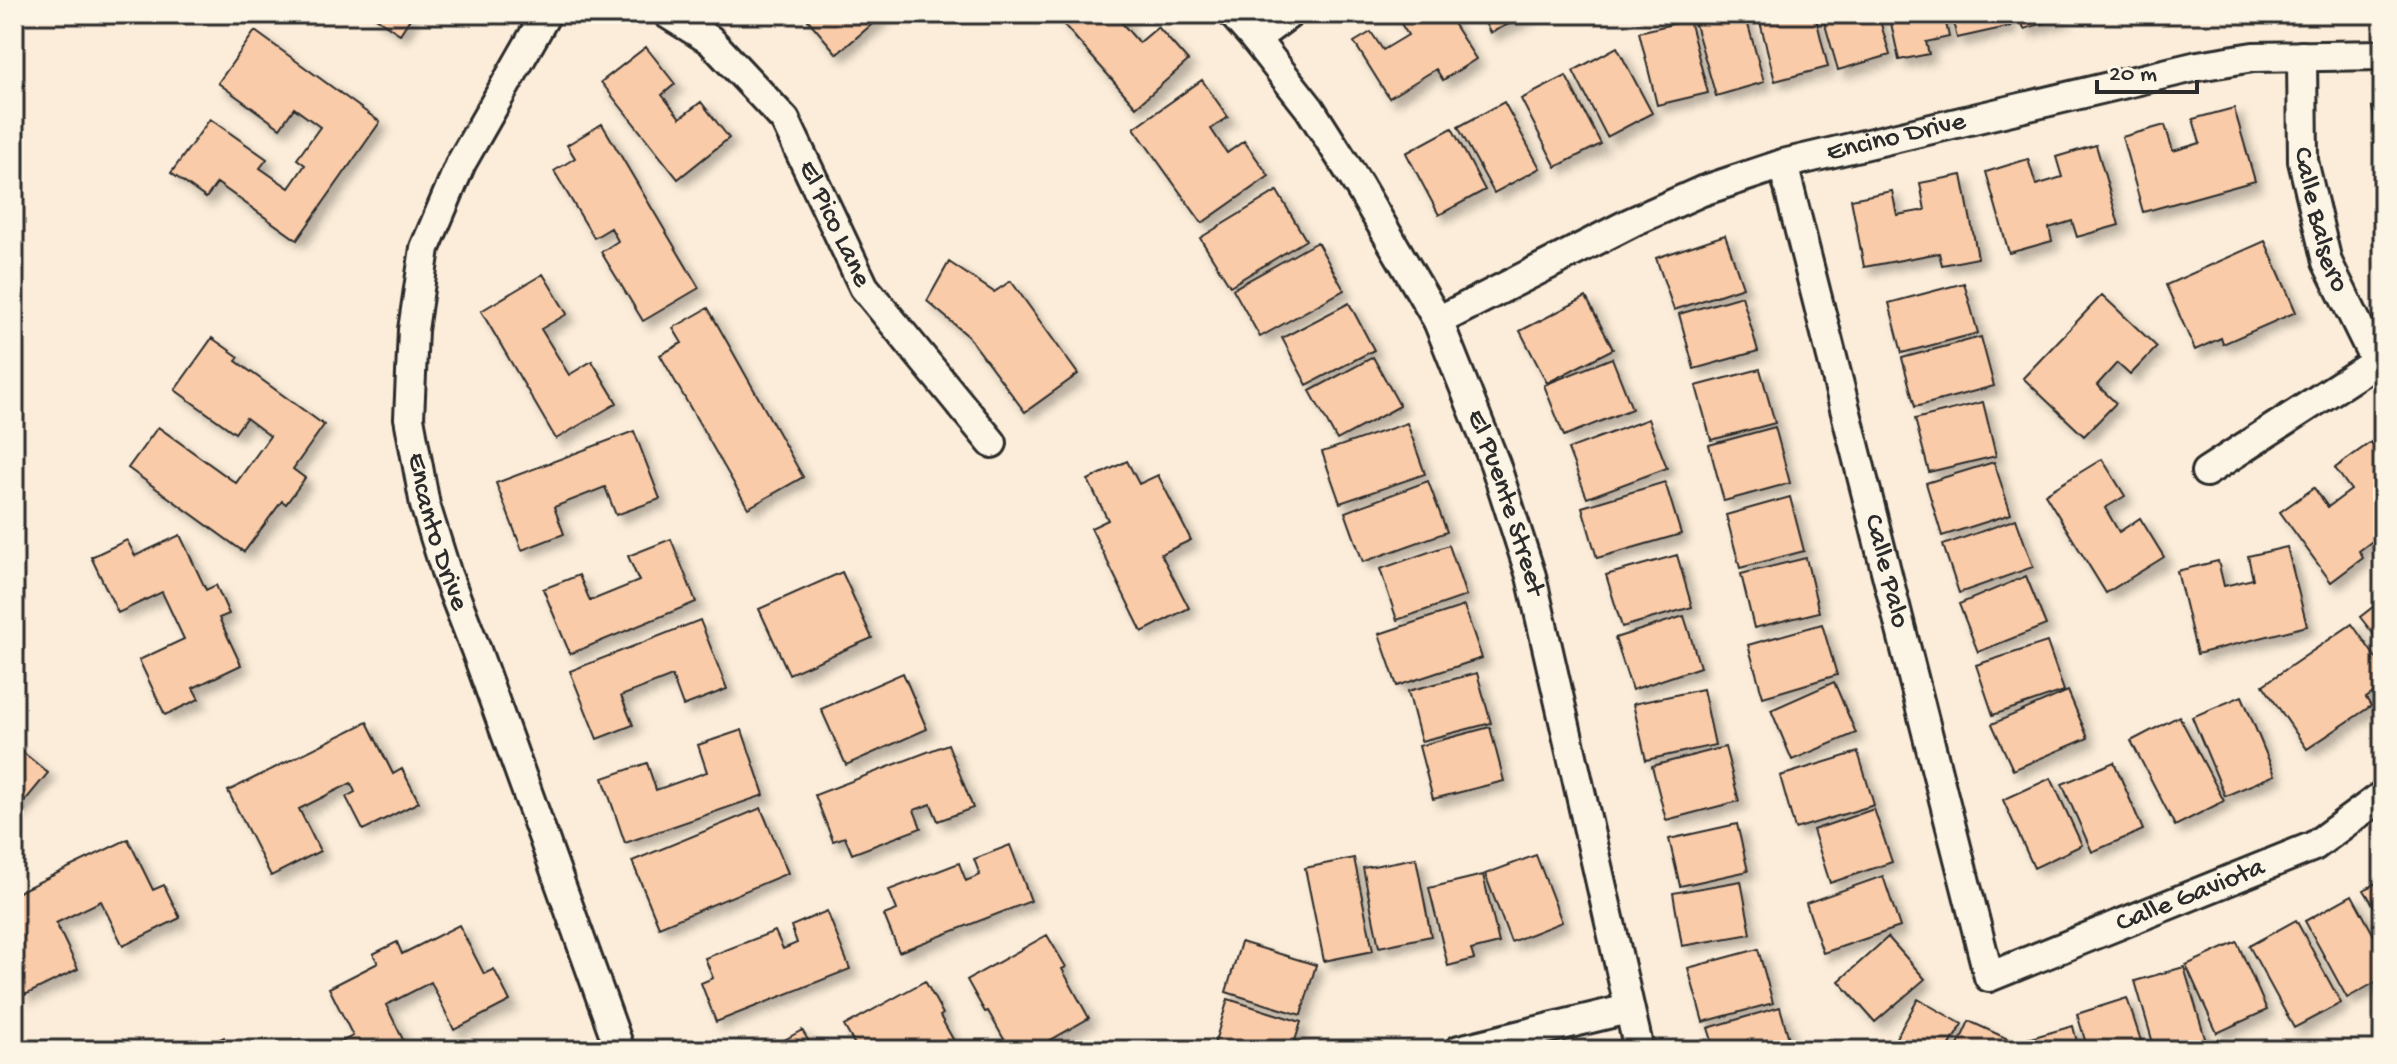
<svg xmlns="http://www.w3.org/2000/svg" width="2397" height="1064" font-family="'Gochi Hand',sans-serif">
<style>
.building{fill:#f9cba8;stroke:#2b2b2b;stroke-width:2;filter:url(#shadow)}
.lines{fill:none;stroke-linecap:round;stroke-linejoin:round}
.minor-casing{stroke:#2b2b2b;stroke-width:34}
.minor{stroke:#fcf5e5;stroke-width:28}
.labels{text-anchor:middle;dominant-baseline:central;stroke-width:6;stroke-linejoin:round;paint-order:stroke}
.street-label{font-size:28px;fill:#2b2b2b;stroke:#fcf5e5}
</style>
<defs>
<filter id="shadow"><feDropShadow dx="7" dy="7" stdDeviation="4" flood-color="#0004"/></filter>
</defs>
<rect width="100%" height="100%" fill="#fbedd9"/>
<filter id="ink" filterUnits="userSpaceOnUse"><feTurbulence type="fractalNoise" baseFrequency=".0125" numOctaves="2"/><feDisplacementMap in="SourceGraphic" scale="16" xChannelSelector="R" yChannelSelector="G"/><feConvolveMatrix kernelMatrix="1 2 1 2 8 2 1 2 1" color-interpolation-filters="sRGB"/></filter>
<g filter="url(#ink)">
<path class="building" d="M370 14H413L400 34Z
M803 14H884L837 54Z
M1065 14H1130L1121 22 1139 43 1158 27 1188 61 1136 107 1059 19Z
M1395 14H1447L1476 59 1443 80 1436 69 1389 98 1354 42 1371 32 1383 50 1408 35Z
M1481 14H1530L1490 33Z
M1717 14H1745L1764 82 1716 96 1694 21Z
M1758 14H1815L1828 67 1775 81Z
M1822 14H1878L1890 55 1838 70Z
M1889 14H1944L1949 37 1926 42 1929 54 1899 60Z
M1951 14H2008L2011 26 1957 38Z
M2019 14H2063L2064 17 2024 29Z
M1689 20 1708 93 1657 105 1639 32Z
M255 31 380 122 297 240 217 183 206 198 171 173 210 119 267 159 260 168 289 188 305 165 297 159 320 127 294 108 280 128 218 83Z
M646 47 675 84 662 95 680 118 701 102 729 138 678 179 601 82Z
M1617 47 1652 113 1607 137 1573 71Z
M1566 76 1601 144 1556 167 1521 99Z
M1202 80 1228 117 1211 129 1227 153 1244 141 1269 176 1202 223 1134 128Z
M1504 102 1540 168 1494 193 1458 127Z
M2383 105V148L2380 149 2372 107Z
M2234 108 2255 181 2143 212 2122 137 2165 125 2173 151 2200 143 2193 119Z
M602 124 699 288 643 321 601 252 618 241 611 228 594 238 554 171 575 158 567 145Z
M1452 128 1485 190 1439 215 1406 153Z
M2096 145 2119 225 2077 237 2072 221 2049 228 2052 241 2009 253 1986 172 2028 159 2036 185 2062 177 2056 157Z
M1962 175 1978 258 1942 265 1939 253 1864 267 1851 199 1892 191 1897 215 1925 210 1920 183Z
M1277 191 1306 240 1230 286 1200 238Z
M1725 235 1743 287 1674 310 1656 258Z
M2265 241 2296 312 2223 344 2221 338 2195 350 2166 285Z
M1317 242 1344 290 1260 337 1233 289Z
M949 262 994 292 1011 281 1078 374 1025 412 968 336 927 301Z
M543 274 567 314 541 329 569 375 592 361 617 403 556 439 481 311Z
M1964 283 1978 333 1902 353 1889 303Z
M2102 295 2157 347 2130 375 2117 363 2097 385 2116 403 2084 436 2023 378Z
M1742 296 1758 351 1694 369 1679 314Z
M1586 297 1613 349 1547 383 1520 331Z
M1349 303 1374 350 1307 385 1282 338Z
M708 308 803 477 748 508 660 355 682 343 673 328Z
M1981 337 1994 386 1915 407 1902 358Z
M212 338 239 357 236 361 324 425 293 469 305 478 286 504 282 501 244 552 128 468 158 427 236 483 270 436 246 418 235 433 175 390Z
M1373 357 1400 406 1337 440 1310 391Z
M1612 358 1632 409 1564 436 1544 385Z
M1760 369 1775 423 1711 440 1696 386Z
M1983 402 1996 456 1929 472 1915 419Z
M1648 419 1667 468 1587 498 1568 449Z
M1407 423 1425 474 1340 503 1322 452Z
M1775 427 1790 483 1724 501 1709 445Z
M634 431 660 499 616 515 605 487 554 507 564 534 522 550 496 483Z
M2371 442 2383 458V533L2359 551 2363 558 2331 582 2280 512 2314 488 2328 507 2351 490 2335 468Z
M2102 459 2125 496 2105 508 2119 532 2140 518 2164 557 2106 593 2045 494Z
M1127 461 1139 484 1158 475 1191 540 1161 554 1189 608 1142 632 1091 528 1108 520 1088 480Z
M1994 462 2011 514 1942 536 1926 483Z
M1428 481 1447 532 1363 562 1345 512Z
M1665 482 1681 534 1597 558 1582 507Z
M1790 497 1804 551 1740 568 1726 515Z
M2016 519 2033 567 1959 593 1943 545Z
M180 535 206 590 216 585 229 614 219 618 241 665 193 688 199 699 165 715 139 660 184 639 162 592 118 613 91 557 127 540 135 556Z
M671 539 696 602 570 654 543 589 579 575 590 601 639 581 628 556Z
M1449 545 1466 596 1397 620 1380 569Z
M2287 547 2307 626 2197 654 2177 571 2218 561 2224 586 2253 579 2248 556Z
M1677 555 1692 607 1622 627 1606 575Z
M1806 558 1819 612 1754 628 1741 574Z
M842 572 872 638 789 674 759 609Z
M2026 576 2046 625 1978 652 1959 604Z
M2383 599V646L2360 617Z
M1464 606 1482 658 1397 686 1379 634Z
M1684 616 1700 667 1632 690 1615 638Z
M700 620 727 689 683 706 672 676 621 696 633 725 597 739 570 671Z
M1822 624 1837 675 1763 697 1748 645Z
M2352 624 2383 668V686L2366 698 2371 706 2307 749 2263 685Z
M2047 642 2064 691 1993 715 1976 665Z
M903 673 927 729 846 765 821 709Z
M1477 673 1491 723 1421 741 1408 691Z
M1834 682 1856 733 1792 760 1771 710Z
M1703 689 1715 745 1646 760 1633 704Z
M2068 691 2088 738 2013 770 1992 724Z
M2242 696 2275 775 2225 796 2192 717Z
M2179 716 2224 801 2175 826 2131 741Z
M367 722 393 774 402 769 419 802 363 830 346 797 355 792 351 783 299 809 320 851 271 876 228 791Z
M1490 727 1504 781 1433 799 1419 746Z
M742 730 764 795 625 843 603 778 647 763 656 790 707 772 698 745Z
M948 744 973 808 938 821 931 804 914 810 921 828 852 854 845 837 833 841 815 795Z
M14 745 48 773 14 814Z
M1725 747 1739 801 1666 820 1652 766Z
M1858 752 1874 805 1795 829 1780 776Z
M2114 762 2143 830 2092 852 2062 784Z
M2051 778 2082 845 2034 868 2003 800Z
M761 808 788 873 659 927 632 861Z
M1874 809 1892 862 1830 883 1813 830Z
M1737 824 1748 871 1680 886 1669 839Z
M128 839 153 890 164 885 180 918 123 946 101 901 56 923 78 969 25 995 14 971V956L21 952 14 937V894Z
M1010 845 1031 901 899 952 884 915 897 910 889 890 959 863 966 881 980 875 974 859Z
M1536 855 1562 922 1511 942 1485 874Z
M1354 858 1373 951 1324 961 1305 868Z
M1416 858 1431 936 1379 947 1363 868Z
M1483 875 1499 943 1471 950 1474 959 1448 966 1429 888Z
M1883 876 1900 927 1823 953 1806 903Z
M2383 879V920L2364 890Z
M1741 881 1751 934 1682 946 1673 893Z
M2352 895 2383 952V978L2347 998 2305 921Z
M827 911 850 969 716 1022 701 983 713 978 705 958 775 931 783 949 797 943 791 926Z
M2296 920 2341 1003 2294 1028 2249 946Z
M459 925 484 974 494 969 510 1001 454 1030 431 982 386 1005 408 1050H342L339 1043 353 1036 329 988 378 963 373 954 397 942 402 954Z
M1047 935 1066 967 1062 969 1089 1018 1033 1050H1010L988 1011 985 1012 967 980Z
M1888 937 1925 979 1875 1022 1839 981Z
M1241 942 1316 965 1301 1015 1226 992Z
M2237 942 2267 1010 2217 1033 2186 965Z
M1758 949 1773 1003 1703 1022 1688 968Z
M2184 967 2207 1045 2191 1050H2155L2135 981Z
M925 981 943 1014 940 1016 959 1050H858L844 1026Z
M2127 998 2144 1050H2088L2077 1014Z
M1228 999 1301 1022 1292 1050 1213 1048Z
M1918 999 1962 1024 1947 1050H1889Z
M1780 1007 1792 1050H1715L1708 1028Z
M1969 1021 2008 1039 2003 1050H1956Z
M2073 1026 2079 1050H2022L2020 1041Z
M802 1030 814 1050H767Z
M224 1037 229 1050H196Z"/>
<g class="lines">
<g class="minor-casing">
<g id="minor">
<path id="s1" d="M546 14 461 163 425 248 413 330 409 418 425 505 447 575 476 650 620 1050"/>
<path id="s2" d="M668 14 710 40 785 120 864 287 992 443"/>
<path id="s3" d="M1233 14 1255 39 1310 109 1359 186 1438 321 1495 464 1531 576 1639 1050"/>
<path d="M1255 39 1289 14"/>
<path id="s4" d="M2302 56 2303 161 2327 262 2376 362 2383 372"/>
<path id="s5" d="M1783 164 1989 977 2314 846 2383 795"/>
<path id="s6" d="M1438 321 1632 222 1702 191 1783 164 2198 66 2253 57 2383 55"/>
<path d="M2206 472 2376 362"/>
<path d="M1459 1050 1628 1009"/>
</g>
</g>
<use href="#minor" class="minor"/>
</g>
</g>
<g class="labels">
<g class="street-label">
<text stroke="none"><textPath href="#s6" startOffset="496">Encino Drive</textPath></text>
<text stroke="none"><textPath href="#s4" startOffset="166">Calle Balsero</textPath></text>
<text stroke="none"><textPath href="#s2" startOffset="274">El Pico Lane</textPath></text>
<text stroke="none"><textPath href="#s3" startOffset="564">El Puente Street</textPath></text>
<text stroke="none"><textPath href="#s1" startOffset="552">Encanto Drive</textPath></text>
<text stroke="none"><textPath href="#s5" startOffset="420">Calle Palo</textPath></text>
<text stroke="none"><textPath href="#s5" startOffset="1056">Calle Gaviota</textPath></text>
</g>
</g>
<rect width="2397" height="1064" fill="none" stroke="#fcf5e5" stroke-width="48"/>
<rect x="24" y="24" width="2349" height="1016" fill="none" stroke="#2b2b2b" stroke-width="3" filter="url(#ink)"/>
<path d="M2097 80v12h100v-12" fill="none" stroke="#2b2b2b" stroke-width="4"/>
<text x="2109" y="80" font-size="24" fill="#2b2b2b" stroke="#fcf5e5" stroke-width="6" paint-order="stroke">20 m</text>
</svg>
